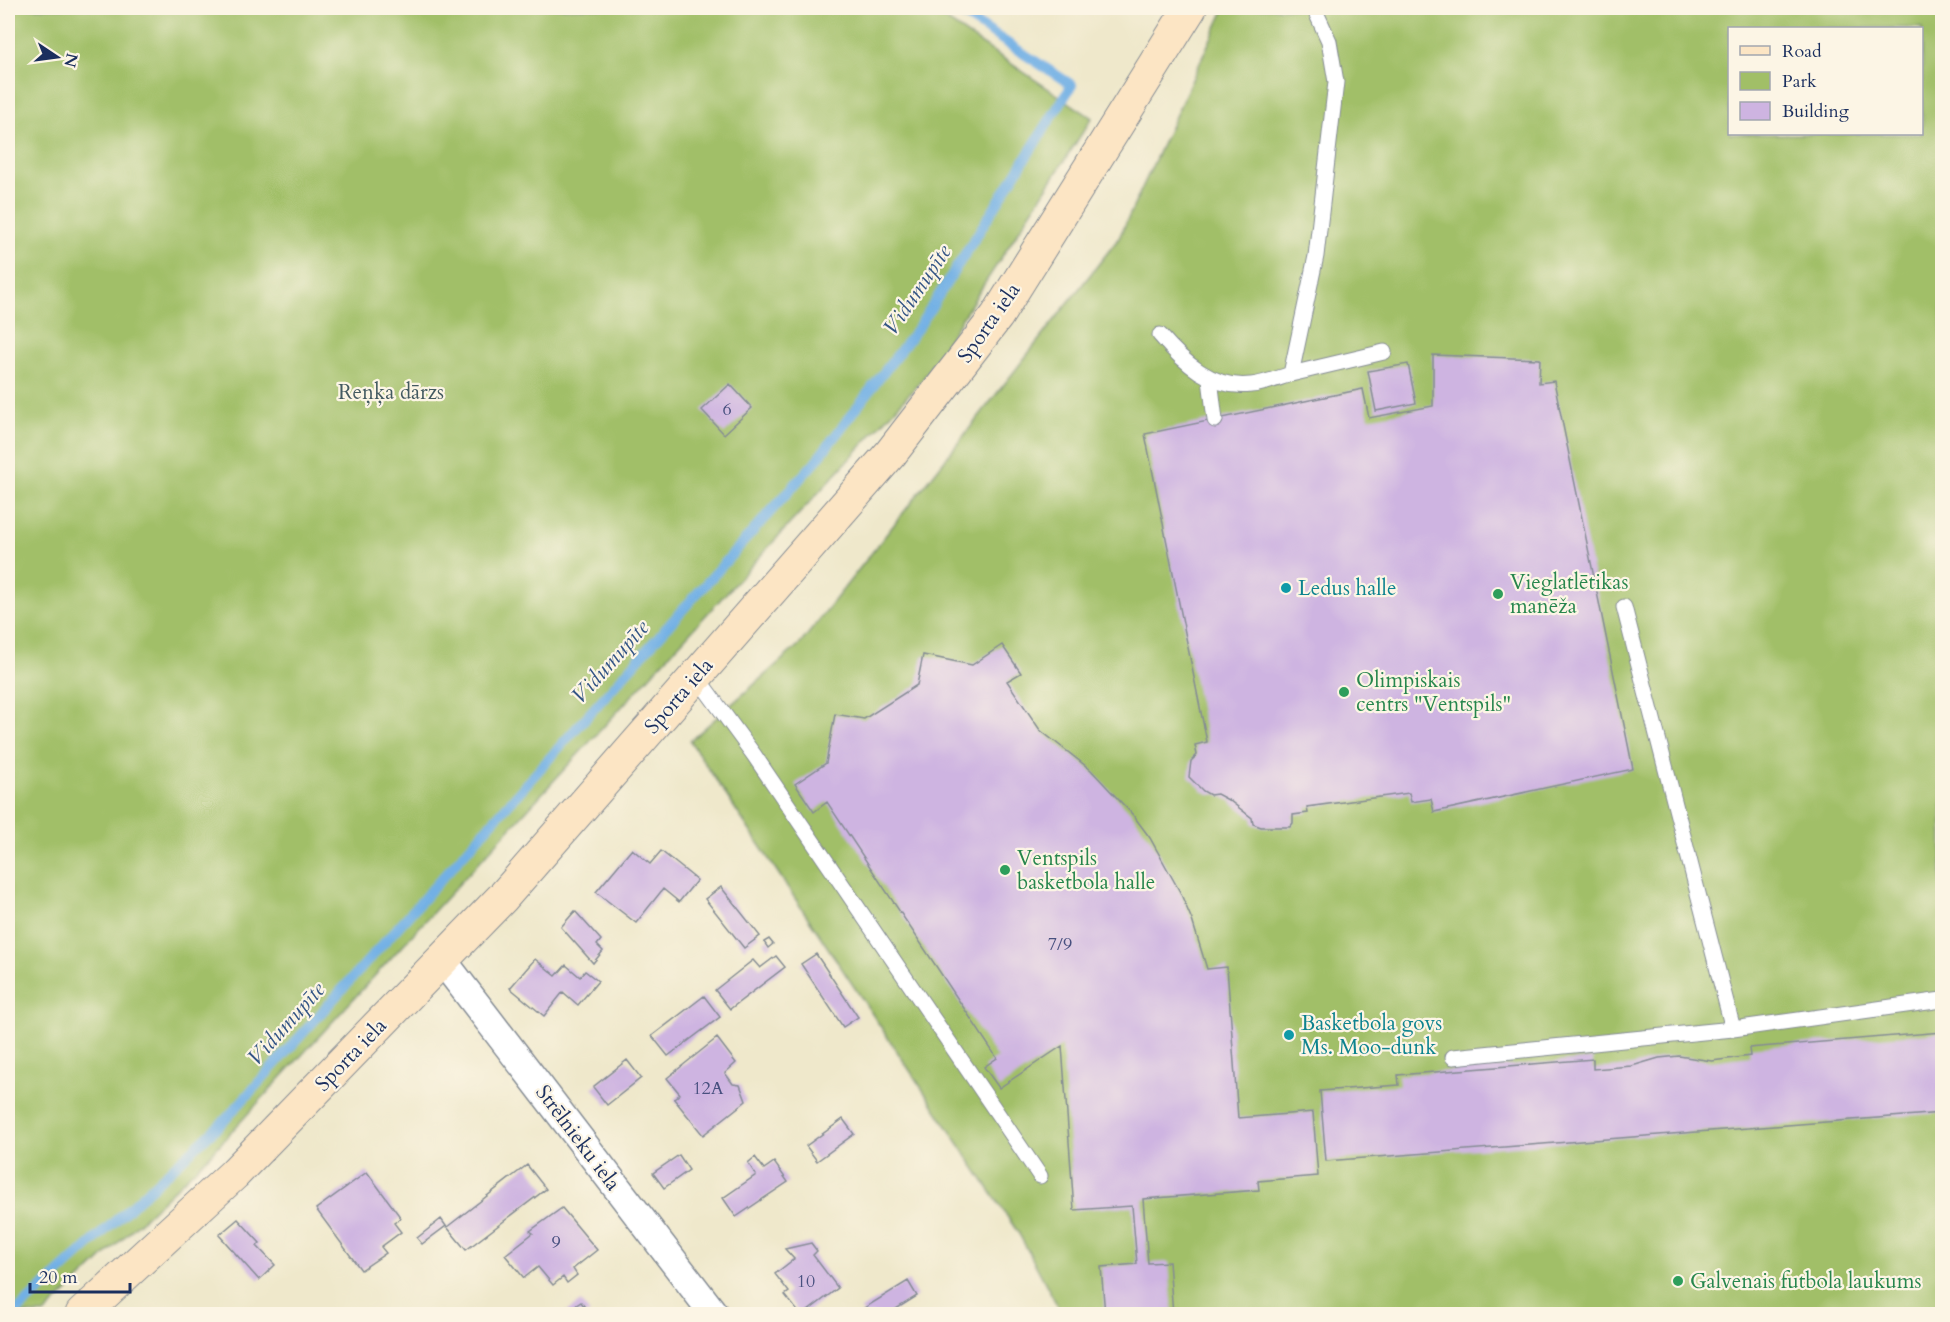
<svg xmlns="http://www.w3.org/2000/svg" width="1950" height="1322" font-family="Cardo,serif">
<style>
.green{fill:#a1bf67;stroke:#5e7762;stroke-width:1.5;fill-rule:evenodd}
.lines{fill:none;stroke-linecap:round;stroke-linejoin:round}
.stream{stroke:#72b0e5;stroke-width:10}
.building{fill:#ceb4e1}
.lane-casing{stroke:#858c94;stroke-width:17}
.street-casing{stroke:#858c94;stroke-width:31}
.secondary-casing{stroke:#858c94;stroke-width:35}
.lane{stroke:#fff;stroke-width:15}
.street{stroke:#fff;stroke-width:28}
.secondary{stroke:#fce5c4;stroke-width:33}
.culture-dot{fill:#0f9aa8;stroke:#fcf5e5;stroke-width:2}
.leisure-dot{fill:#2e9e5b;stroke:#fcf5e5;stroke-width:2}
.labels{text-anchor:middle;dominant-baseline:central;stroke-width:4.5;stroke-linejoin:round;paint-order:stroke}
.number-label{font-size:18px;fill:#48507f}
.street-label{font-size:21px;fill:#1b2f5e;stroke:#fcf5e5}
.park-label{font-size:21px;fill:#435a61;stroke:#fcf5e5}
.leisure-label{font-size:21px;fill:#27864d;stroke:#fcf5e5;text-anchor:start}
.culture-label{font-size:21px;fill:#0d838f;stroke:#fcf5e5;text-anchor:start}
.water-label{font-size:22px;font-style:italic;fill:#355686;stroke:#fcf5e5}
</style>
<rect width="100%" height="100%" fill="#fcf5e5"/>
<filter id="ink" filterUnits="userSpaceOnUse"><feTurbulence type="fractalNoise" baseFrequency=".0167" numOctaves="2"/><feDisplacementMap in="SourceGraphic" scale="12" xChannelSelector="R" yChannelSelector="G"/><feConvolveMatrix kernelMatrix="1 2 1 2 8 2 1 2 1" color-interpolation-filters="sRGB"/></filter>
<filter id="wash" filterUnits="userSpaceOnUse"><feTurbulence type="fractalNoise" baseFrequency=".008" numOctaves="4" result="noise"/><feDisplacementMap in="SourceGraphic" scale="24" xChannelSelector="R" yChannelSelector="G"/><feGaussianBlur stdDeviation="1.35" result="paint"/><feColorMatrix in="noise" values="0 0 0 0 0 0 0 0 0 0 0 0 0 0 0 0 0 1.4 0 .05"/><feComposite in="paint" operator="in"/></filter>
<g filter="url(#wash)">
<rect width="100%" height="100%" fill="#efe8cb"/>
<path class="green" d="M8 8H928L1092 118 922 380 211 1154 44 1314H8Z
M1225 8H1942V1314H1062L1019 1234 690 741 801 643 1119 238ZM1730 28H1922V134H1730Z"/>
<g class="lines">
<path class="stream" d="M14 1314 226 1119 816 461 920 325 1072 85 953 8"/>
</g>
<g id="blocks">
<path class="building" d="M1433 355 1540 359 1539 383 1554 381 1633 769 1434 812 1431 799 1411 802 1409 793 1307 807 1308 813 1293 815V823L1290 827H1261L1253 824 1252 818 1230 801 1217 794 1210 795 1203 791 1189 777 1191 761 1197 755 1195 745 1207 742 1145 434 1363 389 1369 418 1433 406Z
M1408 364 1416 403 1376 411 1368 371Z
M730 384 752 408 724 434 702 410Z
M1002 645 1021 673 1007 681 1040 730 1091 770 1133 815 1150 838 1180 892 1192 920 1207 969 1227 967 1238 1118 1313 1112 1318 1176 1258 1181 1259 1190 1143 1199 1148 1263 1169 1262 1173 1314H1105L1101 1267 1137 1264 1132 1206 1074 1210 1062 1046 999 1088 984 1067 997 1058 827 802 814 812 795 784 826 763 835 714 864 719 917 685 923 655 972 665Z
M632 849 650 864 661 851 697 880 679 902 663 889 636 923 596 892Z
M721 887 760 936 744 948 705 899Z
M575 911 601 940 597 945 603 951 593 963 561 927Z
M769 939 773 944 768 948 764 942Z
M816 954 858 1017 843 1027 801 964Z
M776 956 785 967 730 1009 715 990 753 960 760 968Z
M535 959 556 976 566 965 580 977 585 971 598 981 578 1005 563 992 544 1016 510 988Z
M704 996 720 1017 668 1056 652 1036Z
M1942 1032V1113L1326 1161 1320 1091 1399 1085 1398 1075 1593 1059V1069L1632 1066 1659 1058 1679 1056 1712 1061 1750 1056 1749 1048Z
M717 1038 736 1063 725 1073 733 1084 740 1085 746 1101 703 1135 674 1099 680 1094 667 1078Z
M627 1060 641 1078 607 1105 593 1087Z
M843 1119 854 1134 817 1161 806 1146Z
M679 1155 689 1170 664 1188 653 1173Z
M755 1157 764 1169 774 1162 788 1182 736 1217 723 1198 756 1175 748 1163Z
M527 1165 546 1189 466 1250 447 1227Z
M367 1172 401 1218 394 1223 401 1232 381 1247 386 1253 361 1270 316 1209Z
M562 1208 597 1250 573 1269 577 1275 567 1283 563 1277 553 1285 538 1267 524 1278 505 1255 533 1233 530 1231Z
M238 1219 260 1243 257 1246 275 1265 259 1280 219 1235Z
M441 1219 446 1226 422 1244 417 1238Z
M811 1243 817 1251 813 1255 838 1288 804 1314H800L785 1295 789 1292 775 1274 794 1259 785 1249Z
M908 1281 917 1296 888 1314H864L861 1310Z
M581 1302 590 1314H563Z"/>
</g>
</g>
<g filter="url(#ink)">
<use href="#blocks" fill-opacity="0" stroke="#858c94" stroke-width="1.5"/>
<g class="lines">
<g class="lane-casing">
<path id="lane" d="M1160 335C1182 361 1213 390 1251 385 1264 384 1278 378 1291 374L1316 256 1336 82 1329 41 1314 8
M1291 374 1384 352
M1210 379 1215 420
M1624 607 1733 1029
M696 676 754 755 1040 1176
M1453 1057 1733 1029 1942 1000"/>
</g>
<g class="street-casing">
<path id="street" d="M443 961 714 1314"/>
</g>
<g class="secondary-casing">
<path id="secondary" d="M82 1314 234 1174 503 897 891 453 997 316 1190 8"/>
</g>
<use href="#lane" class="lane"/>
<use href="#street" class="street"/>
<use href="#secondary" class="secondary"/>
</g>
</g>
<g class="culture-dot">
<circle cx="1286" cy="588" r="6"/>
<circle cx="1289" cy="1035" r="6"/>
</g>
<g class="leisure-dot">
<circle cx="1498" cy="594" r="6"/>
<circle cx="1344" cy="692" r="6"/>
<circle cx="1005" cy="870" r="6"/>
<circle cx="1678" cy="1281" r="6"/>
</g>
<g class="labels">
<g class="number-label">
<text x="727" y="409">6</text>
<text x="1060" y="944">7/9</text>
<text x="708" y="1088">12A</text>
<text x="556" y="1242">9</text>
<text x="806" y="1281">10</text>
</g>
<g class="street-label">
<text transform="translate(989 323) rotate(-55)">Sporta iela</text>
<text transform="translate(679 696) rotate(-49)">Sporta iela</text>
<text transform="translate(351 1055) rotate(-46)">Sporta iela</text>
<text transform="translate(578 1138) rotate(53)">Strēlnieku iela</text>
</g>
<g class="park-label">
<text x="391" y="392">Reņķa dārzs</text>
</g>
<g class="leisure-label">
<text x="1510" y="582">Vieglatlētikas<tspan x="1510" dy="24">manēža</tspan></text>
<text x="1356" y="680">Olimpiskais<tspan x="1356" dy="24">centrs "Ventspils"</tspan></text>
<text x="1017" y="858">Ventspils<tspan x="1017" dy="24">basketbola halle</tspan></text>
<text x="1690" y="1281">Galvenais futbola laukums</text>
</g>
<g class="culture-label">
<text x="1298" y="588">Ledus halle</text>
<text x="1301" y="1023">Basketbola govs<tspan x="1301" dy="24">Ms. Moo-dunk</tspan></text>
</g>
<g class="water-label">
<text transform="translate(917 290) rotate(-56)">Vidumupīte</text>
<text transform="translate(610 662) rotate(-48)">Vidumupīte</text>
<text transform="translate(286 1024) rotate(-48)">Vidumupīte</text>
</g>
</g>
<rect width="1950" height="1322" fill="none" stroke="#fcf5e5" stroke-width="30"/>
<rect x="1728" y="27" width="195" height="108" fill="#fcf5e5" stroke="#a2a6af" stroke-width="1.5"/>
<rect x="1740" y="46" width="30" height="9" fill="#fce5c4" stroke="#a2a6af" stroke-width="1.5"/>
<text x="1782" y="57" font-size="18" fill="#1b2f5e">Road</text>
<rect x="1740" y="72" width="30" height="18" fill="#a1bf67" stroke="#a2a6af" stroke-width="1.5"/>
<text x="1782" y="87" font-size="18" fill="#1b2f5e">Park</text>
<rect x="1740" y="102" width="30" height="18" fill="#ceb4e1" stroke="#a2a6af" stroke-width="1.5"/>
<text x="1782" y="117" font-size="18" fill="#1b2f5e">Building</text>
<g transform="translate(57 57) rotate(103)" stroke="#fcf5e5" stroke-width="4.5" paint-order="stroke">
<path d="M0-4.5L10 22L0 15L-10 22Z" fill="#1b2f5e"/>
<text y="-9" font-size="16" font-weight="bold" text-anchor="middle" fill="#1b2f5e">N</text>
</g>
<path d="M30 1283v9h100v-9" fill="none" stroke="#1b2f5e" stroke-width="3"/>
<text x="39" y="1283" font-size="18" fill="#1b2f5e" stroke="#fcf5e5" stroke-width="4.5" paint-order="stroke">20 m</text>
</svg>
